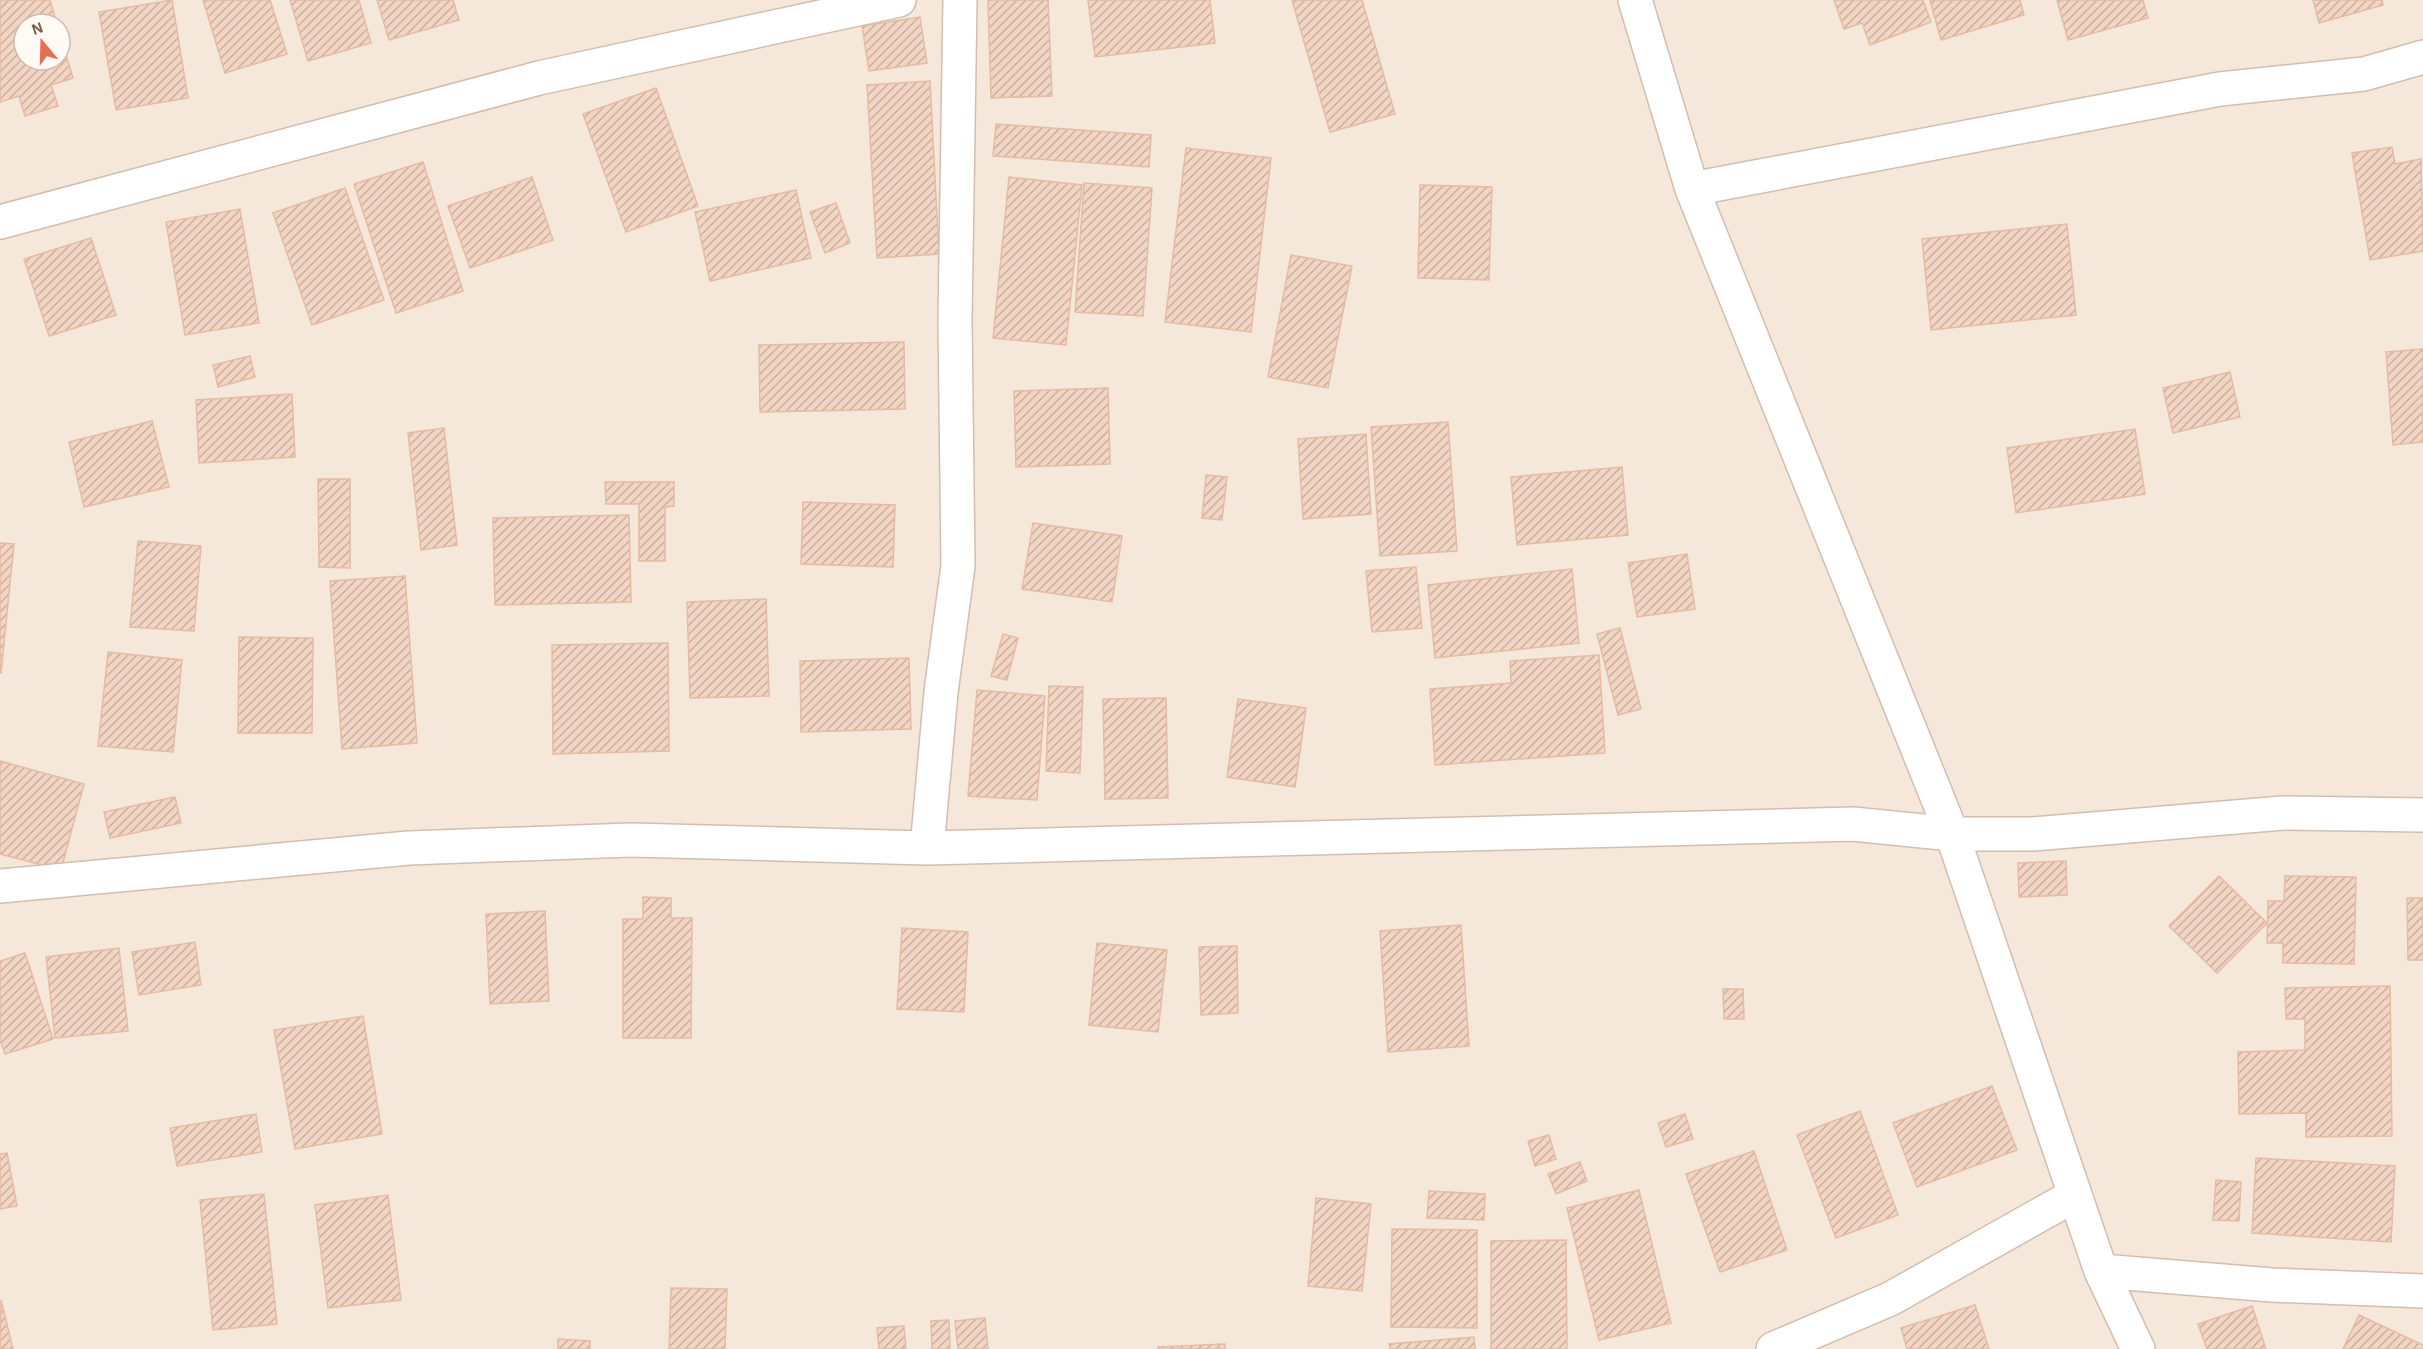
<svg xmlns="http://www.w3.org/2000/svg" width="2423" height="1349" font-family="'Alegreya Sans',sans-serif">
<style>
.residential{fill:#f5e8da;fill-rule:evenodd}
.building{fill:url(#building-hatch);stroke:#e6bba3;stroke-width:1.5}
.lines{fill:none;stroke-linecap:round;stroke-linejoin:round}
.street-casing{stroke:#d1beb0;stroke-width:36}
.street{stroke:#fff;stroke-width:33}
</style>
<defs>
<pattern id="building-hatch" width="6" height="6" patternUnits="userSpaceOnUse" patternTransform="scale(1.5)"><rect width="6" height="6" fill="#f3d5c3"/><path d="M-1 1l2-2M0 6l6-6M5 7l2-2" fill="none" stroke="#cab0a1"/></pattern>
</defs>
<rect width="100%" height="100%" fill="#fdf6ec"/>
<path class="residential" d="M0 0H2423V1349H0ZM24 24H60V60H24Z"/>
<path class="building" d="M0 0H50L57 24H24V60H60V35L73 78 51 85 58 106 25 116 19 96 0 102Z
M172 0 188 98 116 110 99 12Z
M203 0H270L287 54 225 73Z
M290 0H359L371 43 308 61Z
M377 0H453L459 20 389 40Z
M988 0H1048L1052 96 991 98Z
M1088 0H1210L1215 43 1095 57Z
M1292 0H1362L1395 114 1330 132Z
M1834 0H1923L1931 22 1870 45 1862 23 1844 29Z
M1930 0H2020L2024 15 1941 40Z
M2057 0H2143L2148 18 2068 40Z
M2313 0H2382L2383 5 2319 23Z
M920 17 927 63 869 71 862 26Z
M930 81 939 254 877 258 867 85Z
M656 88 698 206 626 232 583 114Z
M996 124 1151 135 1149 167 993 156Z
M2392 147 2395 164 2421 159 2423 251 2370 260 2352 153Z
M1186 148 1271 158 1251 332 1165 322Z
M423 162 463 291 396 313 354 184Z
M532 177 553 240 470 268 448 206Z
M1009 177 1082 185 1066 345 993 338Z
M1084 183 1152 188 1143 316 1075 312Z
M1420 185 1492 187 1489 280 1418 278Z
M345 188 384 300 312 325 273 213Z
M796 190 811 258 710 281 695 212Z
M836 203 850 243 825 253 810 212Z
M240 209 259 323 185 335 166 222Z
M2067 224 2076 315 1931 330 1922 239Z
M91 238 116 315 49 336 24 259Z
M1291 255 1352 266 1328 388 1268 377Z
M904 342 905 409 760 412 759 345Z
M2423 349V442L2393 445 2386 352Z
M250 356 255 377 218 387 213 365Z
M2230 372 2240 417 2173 433 2163 388Z
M1108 388 1110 464 1016 467 1014 391Z
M292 394 295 457 199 463 196 400Z
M152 421 169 487 84 507 69 442Z
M1448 422 1457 551 1380 556 1371 427Z
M444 428 457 545 421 550 408 433Z
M2135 429 2145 494 2016 513 2007 448Z
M1366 434 1371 514 1303 519 1298 439Z
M1622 467 1628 535 1517 545 1511 477Z
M1206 475 1227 477 1222 520 1202 518Z
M318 479H350V568L319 567Z
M605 482H674V506L665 507V561H639V504H606Z
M803 502 895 505 893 567 801 564Z
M629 515 631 602 495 605 493 518Z
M1033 523 1122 536 1112 602 1022 589Z
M138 541 201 546 194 631 130 627Z
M0 543 14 544 1 673H0Z
M1687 554 1695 609 1637 617 1628 563Z
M1416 567 1422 628 1372 632 1366 571Z
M1572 569 1579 643 1435 658 1428 585Z
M405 576 417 743 342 749 330 581Z
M766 599 769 696 690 698 687 602Z
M1620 628 1641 709 1618 715 1597 634Z
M1003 634 1018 638 1007 680 991 676Z
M239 637 313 638 312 733H238Z
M668 643 669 751 553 754 552 645Z
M108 652 182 660 173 752 98 746Z
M1599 655 1605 753 1435 765 1430 689 1511 683 1510 661Z
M909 658 911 729 801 732 800 661Z
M1049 686 1083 687 1080 773 1046 771Z
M977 690 1045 696 1037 800 968 796Z
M1166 698 1168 798 1105 799 1103 699Z
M1238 699 1306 708 1295 787 1227 777Z
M0 761 84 784 61 870 0 854Z
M175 797 181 823 110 838 104 812Z
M2066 861 2067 895 2019 897 2018 863Z
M2219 876 2267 923 2217 973 2169 926Z
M2285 876 2356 877 2354 964 2283 963V943H2267L2268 901H2284Z
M643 897 671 898V918H692L691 1038H623V919H643Z
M2407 898H2423V960H2408Z
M545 911 549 1001 490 1004 486 914Z
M1461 925 1469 1046 1388 1052 1380 931Z
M902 928 968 932 964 1012 897 1009Z
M195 942 201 985 139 995 132 952Z
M1097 943 1167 950 1158 1032 1089 1025Z
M1237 946 1238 1013 1201 1015 1199 947Z
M119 948 128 1031 55 1038 46 957Z
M25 953 53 1039 5 1054 0 1040V961Z
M2390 986 2392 1136 2306 1137V1113L2239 1114 2238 1052 2305 1050V1019H2286L2285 988Z
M1723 989H1743L1744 1019H1724Z
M363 1016 382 1134 295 1149 274 1030Z
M1992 1086 2017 1150 1917 1187 1893 1123Z
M1860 1111 1898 1215 1836 1238 1797 1135Z
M256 1114 262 1152 177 1166 170 1128Z
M1685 1114 1693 1139 1666 1147 1658 1123Z
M1549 1135 1556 1159 1535 1166 1528 1141Z
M1754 1151 1787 1250 1720 1272 1686 1174Z
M7 1153 17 1206 0 1209V1154Z
M2256 1158 2395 1166 2391 1242 2252 1233Z
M1580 1162 1587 1181 1556 1194 1548 1174Z
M2216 1180 2241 1182 2239 1221 2213 1220Z
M1639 1190 1671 1323 1599 1340 1567 1208Z
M1429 1191 1485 1194 1484 1220 1427 1218Z
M264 1194 277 1324 213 1330 200 1200Z
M388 1195 401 1300 328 1308 315 1205Z
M1316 1198 1371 1204 1362 1291 1308 1286Z
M1392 1229 1477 1230V1328L1391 1327Z
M1566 1240 1567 1349H1491V1241Z
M671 1288 727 1289 725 1349H669Z
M1 1300 13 1349H0Z
M1975 1305 1989 1349H1907L1901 1328Z
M2252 1306 2266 1349H2207L2198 1324Z
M2359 1315 2423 1345V1349H2343Z
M985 1318 988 1349H958L955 1321Z
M949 1320 950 1349H932L931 1321Z
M904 1326 906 1349H879L877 1328Z
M1474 1337 1475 1349H1390L1389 1344Z
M558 1339 590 1341V1349H558Z
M1225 1344V1349H1158V1347Z"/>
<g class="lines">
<g class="street-casing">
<path id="street" d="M1635 0 1692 189 1952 834 2101 1271 2138 1349
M1692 189 2220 89 2364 74 2423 57
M0 222 539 78 899 0
M927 848 941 692 958 566 955 320 960 0
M0 886 409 848 631 840 927 848 1853 824 1952 834H2033L2283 813 2423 815
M2101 1271 2272 1285 2423 1291
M1773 1349 1890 1299 2075 1195"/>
</g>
<use href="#street" class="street"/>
</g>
<g transform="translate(42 42) rotate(341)"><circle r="28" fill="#fffaf3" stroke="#cabbb1" stroke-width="1.5"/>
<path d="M0-4.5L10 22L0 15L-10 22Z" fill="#e76f51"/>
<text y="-9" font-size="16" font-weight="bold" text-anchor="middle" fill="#7a5c4d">N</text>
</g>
</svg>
